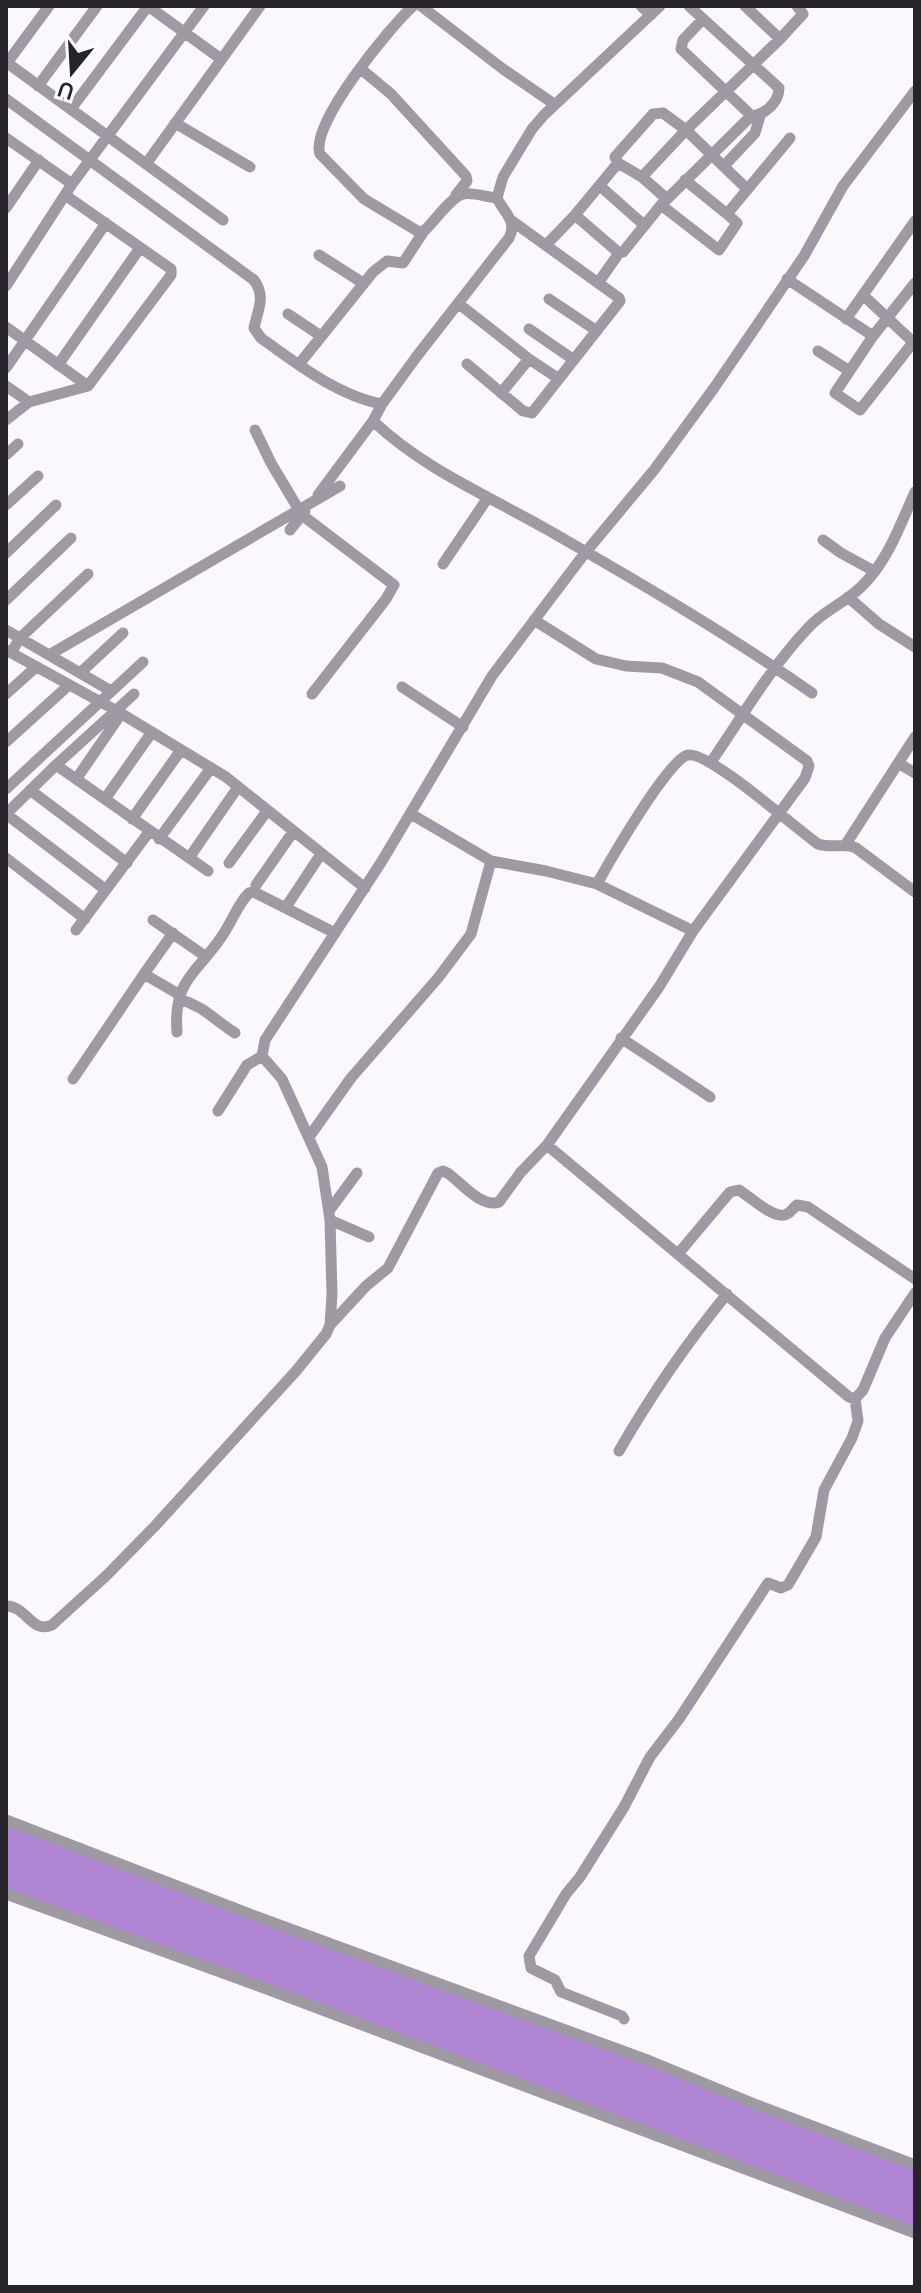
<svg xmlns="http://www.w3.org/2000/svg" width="921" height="2293" font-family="Cabin,sans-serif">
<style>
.water{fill:#b086d4}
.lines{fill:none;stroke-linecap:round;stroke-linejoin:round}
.minor{stroke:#9e99a2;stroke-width:11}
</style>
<rect width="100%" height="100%" fill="#fbf8fd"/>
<path class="water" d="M6 1821 915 2164V2232L602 2114 6 1899Z"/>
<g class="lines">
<path class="minor" d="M148 6 221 59
M413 6C390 27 309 125 320 154L364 199 419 232 424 231C434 222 451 197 463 194 473 192 487 197 497 198
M421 6 503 69 554 104
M641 6 651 15
M660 6 544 115 532 129 503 177 497 198C504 213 518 221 509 238L417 356 382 404 373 421C425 470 487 495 548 530 637 581 728 634 812 693
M689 6 779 88C779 102 765 115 751 116L661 205 719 250 737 223 727 214 790 138
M745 6 780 39
M703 19 683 40 681 49 755 119
M6 62 223 220
M7 63 49 6
M361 69 391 94 466 176 467 181 456 195
M38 86 97 6
M6 99 254 280C266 297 258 309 254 328L261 338C296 363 338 396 382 404
M71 109 148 6
M175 123 250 167
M6 138 72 184
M618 163 575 215 619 253 623 252 661 205
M146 164 260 6
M724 166 755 133 760 116
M642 177 667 199
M685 180 727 214
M600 186 644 225
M746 188 686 130 663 113 653 114 615 157 618 163 642 177 686 130 780 39 803 14 797 6
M6 208 39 160
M546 245 575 215
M319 255 363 283
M787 279 873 336
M598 283 619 253
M915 283 873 336 835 393 860 410 915 340
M6 286 72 184 204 6
M863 295 913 342
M549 299 597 331
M459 304 529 359 559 379
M288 314 321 336
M846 319 915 221
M6 327 88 386 171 275V269L65 195
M529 329 574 360
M818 351 848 370
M300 363 373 272 387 261 403 263 424 231
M467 364 523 411 532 413 620 301 619 298 512 221
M58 365 140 248
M6 368 106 223
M6 386 29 402
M501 393 529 359
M6 420 29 402 88 386
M255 430 271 463 302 515 394 585 386 599 312 694
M6 455 18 444
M318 495 373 421
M6 505 38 476
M290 530 305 511
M823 540 841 553 874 571
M6 553 56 505
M443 564 487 499
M848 597 879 624 915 647
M6 600 71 538
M534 620 596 659 626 666 662 668 698 682 807 761 809 766 805 778 693 931 659 987 547 1145 849 1397 855 1399 863 1390 885 1338 915 1293
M6 630 111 691
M6 650 117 711 226 777 365 888
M11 653 20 638 88 574
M49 655 340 486
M80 673 123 633
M402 687 463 727
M6 694 36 667
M6 742 69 685
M711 762C742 717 770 668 808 628 823 611 845 603 861 587 888 561 900 525 915 492
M898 763 915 773
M56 765 208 871
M77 778 121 714
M6 789 143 662
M30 790 127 863
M105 799 152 732
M6 814 56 765 134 694
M6 814 106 890
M411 814 491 861 546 871 597 884C608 864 669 758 688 755 709 751 795 828 818 844 833 849 844 842 856 848L915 892
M132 819 181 750
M159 839 211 768
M846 844 915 737
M6 858 85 919
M189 858 238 787
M229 863 267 811
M597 884 693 931
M256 885 293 832
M288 904 321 854
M153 920 205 956
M76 930 149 832
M144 974 173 933
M179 999C205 1007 213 1019 235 1033
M177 1032C173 979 197 974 222 936 232 922 237 905 249 893L254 892 335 933
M621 1038 710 1097
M73 1079 144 974 180 995
M218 1111 247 1065 262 1056
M309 1137 351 1078 438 978 471 934 491 861
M329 1211 357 1173
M330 1220 369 1237
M678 1254 730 1192 739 1190C749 1196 775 1221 787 1214 791 1212 793 1208 797 1205L808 1207 915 1279
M330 1325 366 1286 388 1268 438 1173 443 1171 449 1174C462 1184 482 1208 499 1202L521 1172 547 1145
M619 1451C651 1395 686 1344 727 1294
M6 1606C27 1606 31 1634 52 1625L106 1576 155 1526 296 1371 326 1334 330 1325 332 1295 330 1220 322 1167 282 1079 262 1056 265 1040 382 861 492 676 585 553 654 470 714 388 804 256 843 186 915 91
M6 1820 263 1919 650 2061 757 2105 915 2165
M6 1894 256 1985 915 2233
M624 2019 622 2016 561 1992 555 1980 531 1968 529 1956 566 1894 580 1877 624 1807 650 1757 679 1719 768 1583 781 1588 788 1585 816 1537 824 1490 852 1438 858 1421 855 1399"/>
</g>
<rect width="921" height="2293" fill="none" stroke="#28242c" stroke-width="16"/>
<g transform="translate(72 72) rotate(198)" stroke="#ffffff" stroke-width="6" paint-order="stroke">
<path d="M0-6L14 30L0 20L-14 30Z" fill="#28242c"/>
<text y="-12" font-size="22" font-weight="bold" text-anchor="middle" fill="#28242c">U</text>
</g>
</svg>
